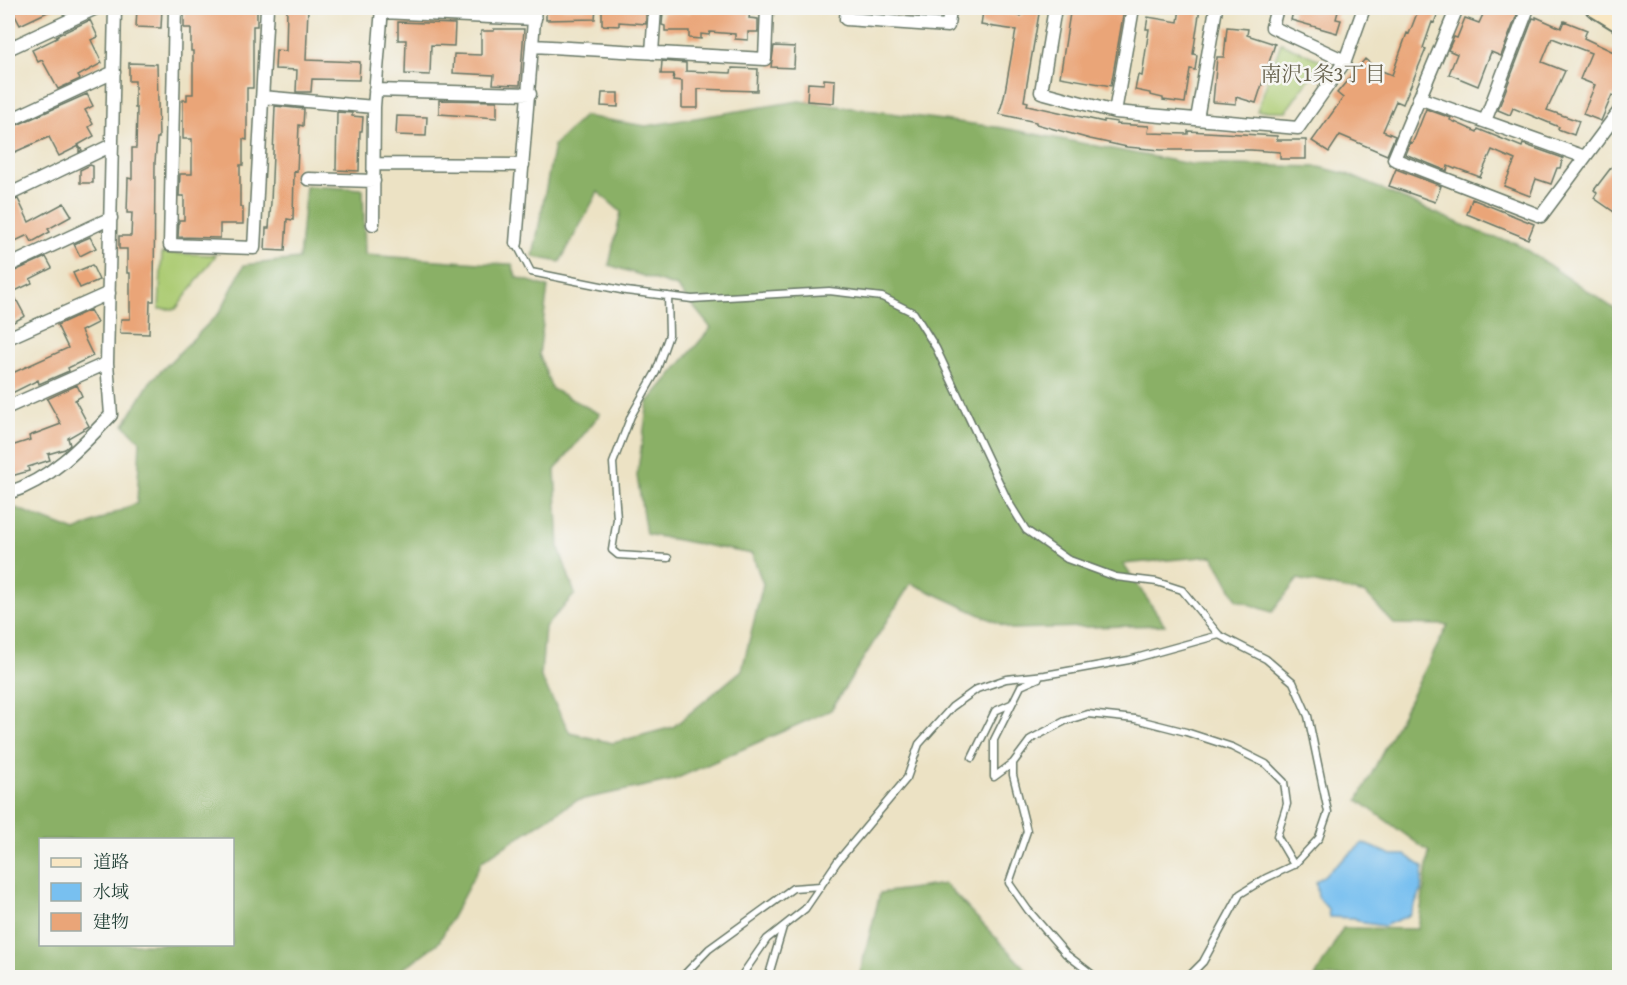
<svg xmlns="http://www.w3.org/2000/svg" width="1627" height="985" font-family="'Gentium Book Plus','Noto Serif JP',serif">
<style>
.green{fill:#adcc74;stroke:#668454;stroke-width:1.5}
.forest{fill:#8ab066;stroke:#54764d;stroke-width:1.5;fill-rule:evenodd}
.water{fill:#78c0f0;stroke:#4c7e92;stroke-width:1.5}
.building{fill:#eaa578}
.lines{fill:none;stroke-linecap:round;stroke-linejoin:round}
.lane-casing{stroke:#677766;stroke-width:9}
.street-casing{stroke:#677766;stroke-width:15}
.secondary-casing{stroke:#677766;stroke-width:20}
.lane{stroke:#fff;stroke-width:6}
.street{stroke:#fff;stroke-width:12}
.secondary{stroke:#f9e7c3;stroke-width:16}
.labels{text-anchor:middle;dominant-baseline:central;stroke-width:5;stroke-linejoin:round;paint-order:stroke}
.neighbourhood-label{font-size:21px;fill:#66614c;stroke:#f6f6f2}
</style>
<rect width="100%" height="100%" fill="#f6f6f2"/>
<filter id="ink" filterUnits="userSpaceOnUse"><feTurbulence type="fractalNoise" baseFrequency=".0167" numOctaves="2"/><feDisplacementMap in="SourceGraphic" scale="12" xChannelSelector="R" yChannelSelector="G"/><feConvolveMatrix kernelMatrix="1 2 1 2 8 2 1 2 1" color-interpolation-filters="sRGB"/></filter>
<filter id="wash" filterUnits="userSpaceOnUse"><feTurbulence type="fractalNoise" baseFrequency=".008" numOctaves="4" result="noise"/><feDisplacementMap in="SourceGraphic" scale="24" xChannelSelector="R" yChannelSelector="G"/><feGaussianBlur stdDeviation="1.35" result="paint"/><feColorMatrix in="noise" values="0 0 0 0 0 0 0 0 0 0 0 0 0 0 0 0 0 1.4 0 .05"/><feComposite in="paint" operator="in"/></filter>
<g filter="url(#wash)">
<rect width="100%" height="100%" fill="#ece2c4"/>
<path class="green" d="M1281 43 1322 61 1286 111H1257Z
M162 253 216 255 176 309H159Z"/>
<path class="forest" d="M799 101 1003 128 1190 164 1319 167 1347 174 1488 236 1516 243 1619 312V977H1315L1343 928 1418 929 1429 852 1358 800 1448 625 1394 624 1366 594 1298 579 1272 612 1237 600 1213 556 1123 564 1165 625 1011 629 911 583 831 710 673 780 575 801 482 861 439 942 392 977H8V505L75 531 137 503 140 441 124 425 150 382 220 312 244 265 299 259 306 186 363 189 365 255 480 263 512 264 516 277 548 287 539 354 552 389 600 414 555 470 559 548 575 594 545 627 541 677 570 733 613 743 673 727 742 670 763 584 752 554 646 534 637 476 648 402 711 328 677 287 609 265 621 212 598 192 560 262 533 257 554 145 584 116 646 126ZM40 840H232V944H40Z
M945 884 1033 977H859L880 893Z"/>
<path class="water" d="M1363 843 1392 855H1405L1423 867 1421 892 1410 915 1384 926 1364 923 1354 918 1329 917 1328 909 1318 897 1316 882Z"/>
<g id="blocks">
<path class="building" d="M11 8H56L20 25Z
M137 8H162L161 28 136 27Z
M184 8H257V26H253V88H247V140L243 139V165H240V207H243V224H220V238L178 237 179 220H184V196H179L180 174H192V139H183V100H187V94H193V51H191V28H184Z
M287 8H308L306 60 360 62 359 80 312 79 311 92H296L297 70 275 69 276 50 286 51Z
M546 8H596L595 19 546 20Z
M602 8H646V24L619 22V26L602 25Z
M1022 8H1040L1024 101 1028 102 1027 105 1104 122V120L1117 122 1116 124 1149 126 1148 133 1188 134V131L1277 136V140H1306V159H1280V152L1251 150H1161L1127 147 1090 139 1036 124V122L999 114 1004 97 1016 30 981 25 983 11 1021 16Z
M1074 8 1124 10 1111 86 1060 77 1070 13 1073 14Z
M1180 8H1200L1193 54 1197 55 1195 70 1190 69 1185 103 1163 100V98L1150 95V93L1135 90 1138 75 1142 76 1149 29H1146L1148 17 1178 22Z
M1294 8H1339L1336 19 1341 20 1337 33 1291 20Z
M1419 8H1440L1434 23 1432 22 1423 48 1426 49 1403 104 1396 101 1383 131 1395 136 1387 155 1340 135 1329 152 1312 141 1343 98 1337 93 1365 59 1377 69 1392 75 1407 33 1409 34Z
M1486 8H1506L1518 12 1501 56 1491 52 1478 86 1449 74 1457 54 1448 50 1454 37 1457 38 1465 18 1479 23Z
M690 11 750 12 749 18 758 19V32H748V40L735 39V34L710 32 709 35 701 34V39L689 38V31H665V26L662 25 663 12 690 13Z
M1536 17 1561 28 1564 21 1587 30 1584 38 1620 55V98L1612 95 1601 121 1583 114 1595 85 1580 79 1591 53 1552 38 1542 62 1565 71 1547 110 1579 121 1574 135 1558 129 1559 127 1513 108 1510 115 1498 110 1533 18 1536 19Z
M90 20 98 37 91 40 102 63 78 76 80 79 58 89 42 60 38 62 32 50 57 38 56 36Z
M398 22 455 24 454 46 431 45 430 75 405 74 406 40H398Z
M1227 27 1248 29 1247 35 1275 44 1256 103 1236 97V104L1213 102 1217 57H1224Z
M494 29H524L520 85 493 84 494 75 453 73 454 54 481 55V31H494Z
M774 46 795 47 794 68 771 67Z
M662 61 686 63V71L731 73 732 68 758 69 757 91 698 89V108H682V81L673 80 674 74H661Z
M129 63 157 64 159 138H157L155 162 154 301H150L149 334 120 333 121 319H130V273H127V249H119V236H131L132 213H127L128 178 132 179V148H136L137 108H135V81H129Z
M824 79 835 80 834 103 807 101 808 83 824 84Z
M602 93H618V107L601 106Z
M87 94 93 106 85 110 93 124 89 127 94 136 78 145 82 150 79 152V146L59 156 49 137 8 155V129Z
M439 100 497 101V118L439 114Z
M275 106 304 109 303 126 299 125 297 172 294 171 293 220 287 219 285 251 265 250 266 228H269L271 202Z
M1426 109 1451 118 1450 120 1477 132 1478 129 1522 147 1523 144 1563 158 1560 168H1557L1551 184 1536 179 1530 196 1504 186 1515 160 1492 150 1480 177 1456 168 1455 169 1448 166 1447 171 1405 154 1410 142 1412 143 1415 137Z
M337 112 352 113V116L363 117 362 131H360L359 171 336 170Z
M397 116 427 117 426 136 396 135Z
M1620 156V216L1594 198 1597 193 1594 190Z
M90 165 93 166V183H80V170Z
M1396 169 1441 186 1435 202 1389 186Z
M18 199 29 222 64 203 72 216 48 229 50 232 32 242 28 235 11 243 8 236V203Z
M1472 199 1534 224 1528 239 1467 214Z
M90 237 96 248 80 256 74 244Z
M46 257 52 268 30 279 32 283 15 291 8 274Z
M92 265 99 280 80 288 73 273Z
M16 299 25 316 8 325V303Z
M90 310 97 323 81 331 93 356 68 368 69 371 39 384 38 380 8 395V375L68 348 57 325Z
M77 385 82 396 75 400 89 426 68 438 70 445 65 449 48 454 50 460 28 467 29 471 8 477V447L30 440 29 436 61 424 47 399Z"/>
</g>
</g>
<g filter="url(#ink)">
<use href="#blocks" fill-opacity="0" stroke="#677766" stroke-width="1.5"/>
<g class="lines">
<g class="lane-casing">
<path id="lane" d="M516 243 531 272 626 291 692 299 829 291 882 297 914 313 936 348 1008 501 1026 530 1067 559 1116 577 1157 582 1182 590 1219 635 1266 659 1293 682 1308 716 1328 812 1319 838 1294 865 1266 878 1240 894 1203 962 1187 978
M668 558 618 555 612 550 617 519 613 463 631 416 656 372 669 335 668 296
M972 758 995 711 1011 704
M1013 763 994 777V740L1021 686 1039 678
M681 978 709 949 793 888 821 886
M740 978 767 939 805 909 837 862 907 778 919 744 952 707 977 689 1006 679 1045 675 1129 660 1219 635
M768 978 783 927
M1097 978 1066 954 1028 910 1009 883 1027 831 1013 775V763L1031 739 1065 721 1088 714 1135 719 1186 732 1232 747 1266 764 1284 782 1287 804 1277 836 1294 865"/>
</g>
<g class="street-casing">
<path id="street" d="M175 8 170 245 254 248 267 8
M847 8 846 19 948 26 950 8
M1055 8 1041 92 1115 112 1298 128 1345 61 1364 8
M1277 8 1272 27 1345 61
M1457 8 1394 159 1541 216 1620 110
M382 12 535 19
M533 46 765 59 767 8
M8 49 96 8
M652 53 655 8
M375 90 530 94
M262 97 374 107
M1419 98 1585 157
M1115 112 1133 8
M1197 119 1216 8
M8 121 114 72
M1485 121 1528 8
M374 164 523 165
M308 179 374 181
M8 195 112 145
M373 224 374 107 382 8
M516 243 535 8
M8 266 111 218
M8 338 109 293
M8 407 107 363 115 8
M8 493C50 480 81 447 111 415L107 363"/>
</g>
<g class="secondary-casing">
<path id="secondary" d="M1594 8 1620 24"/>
</g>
<use href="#lane" class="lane"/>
<use href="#street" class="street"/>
<use href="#secondary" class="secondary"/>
</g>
</g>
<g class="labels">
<g class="neighbourhood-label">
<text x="1323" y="73">南沢1条3丁目</text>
</g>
</g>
<rect width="1627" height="985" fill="none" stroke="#f6f6f2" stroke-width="30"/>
<rect x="39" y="838" width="195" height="108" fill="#f6f6f2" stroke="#a0aca6" stroke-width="1.5"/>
<rect x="51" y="858" width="30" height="9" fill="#f9e7c3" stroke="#a0aca6" stroke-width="1.5"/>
<text x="93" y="868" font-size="18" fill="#1f3d34">道路</text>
<rect x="51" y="883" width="30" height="18" fill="#78c0f0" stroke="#a0aca6" stroke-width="1.5"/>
<text x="93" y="898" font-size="18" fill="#1f3d34">水域</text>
<rect x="51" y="913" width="30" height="18" fill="#eaa578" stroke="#a0aca6" stroke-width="1.5"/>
<text x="93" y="928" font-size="18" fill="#1f3d34">建物</text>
</svg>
